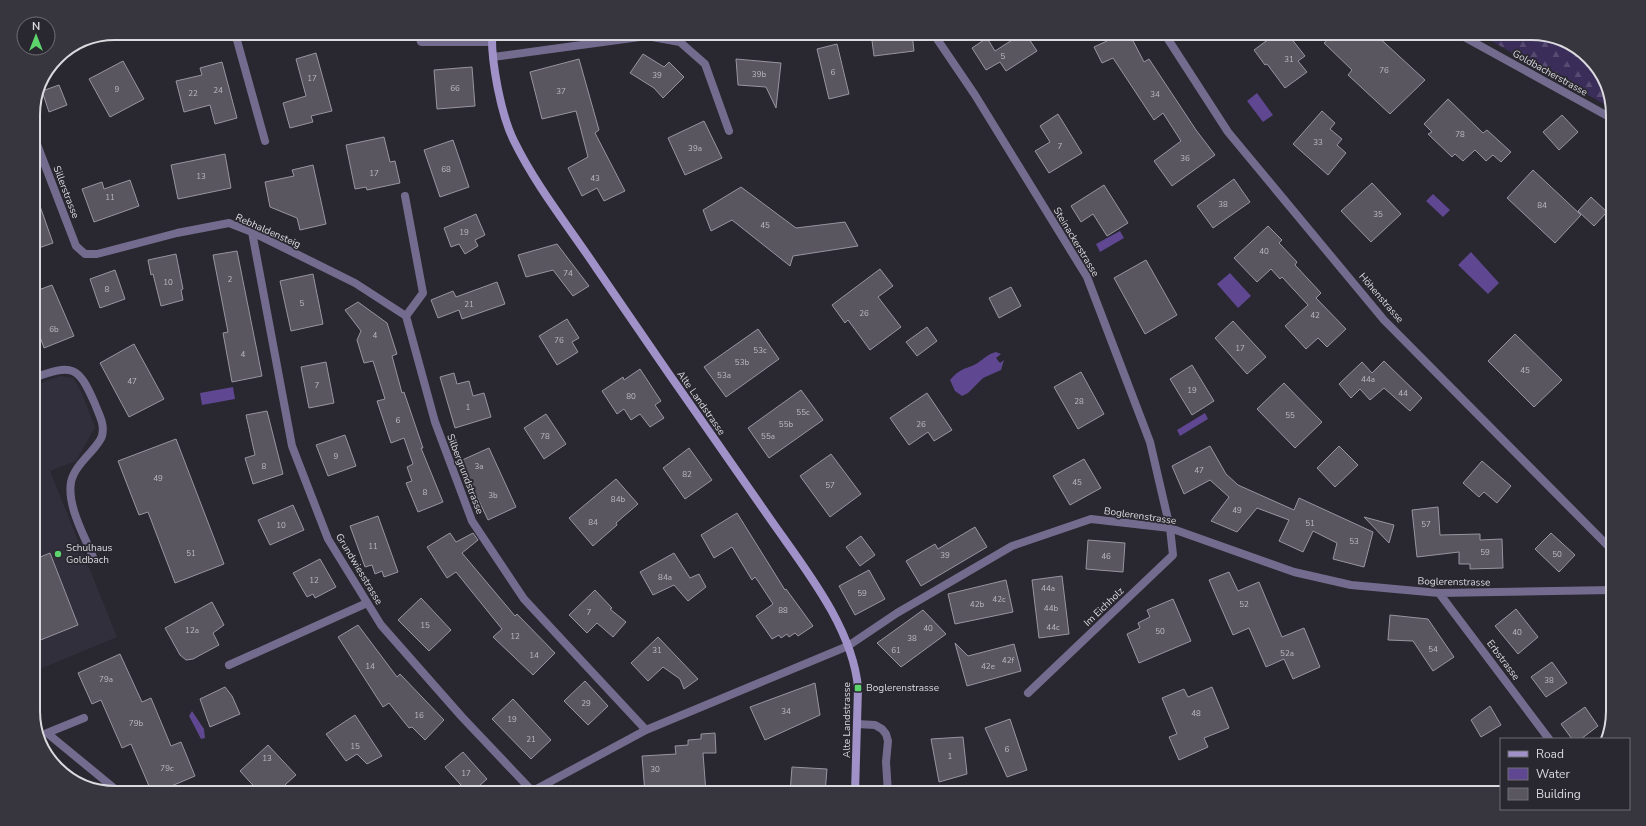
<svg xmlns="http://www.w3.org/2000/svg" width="1646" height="826" font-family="'Nunito Sans',sans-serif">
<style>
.built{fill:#322f3d}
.forest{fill:url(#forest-firs)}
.water{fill:#5f4791}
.building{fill:#595660;stroke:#9895a0}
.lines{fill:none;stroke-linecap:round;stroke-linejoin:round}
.service{stroke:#746c8e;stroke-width:8}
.minor{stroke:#746c8e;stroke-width:8}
.secondary{stroke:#a092c8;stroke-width:8}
.poi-dot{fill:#5ed56c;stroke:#29272f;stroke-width:1.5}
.labels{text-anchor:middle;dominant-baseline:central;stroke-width:3.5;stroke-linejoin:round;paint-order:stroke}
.number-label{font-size:8px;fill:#bab9bf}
.street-label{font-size:10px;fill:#dbdadf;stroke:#29272f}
.poi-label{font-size:10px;fill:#dbdadf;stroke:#29272f;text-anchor:start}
.rim{fill:none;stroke:#dbdadf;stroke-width:2}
</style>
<defs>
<pattern id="forest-firs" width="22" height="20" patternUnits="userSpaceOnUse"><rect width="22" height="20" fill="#3b2d5a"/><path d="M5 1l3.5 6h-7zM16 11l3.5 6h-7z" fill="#574b71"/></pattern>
</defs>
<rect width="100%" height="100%" fill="#29272f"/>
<path class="built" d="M60 376 73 378 80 389 95 427 76 461 50 471 117 637 33 672V386Z"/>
<path class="forest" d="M1477 33H1531L1567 41 1599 69 1613 109Z"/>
<path class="water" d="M1257 93 1273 115 1263 122 1247 101Z
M1433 194 1450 210 1443 217 1426 201Z
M1120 231 1124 238 1100 252 1096 244Z
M1471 252 1499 283 1488 294 1458 265Z
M1230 273 1251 296 1238 308 1217 284Z
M996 352 1001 354 996 358 1000 363 1004 360 1001 370 983 378 968 393 962 396 955 391 950 380C958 370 964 369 974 365 982 361 987 354 996 352Z
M233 387 235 399 202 405 200 393Z
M1205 413 1208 419 1180 436 1177 430Z
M192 711 204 729 205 738 201 739 189 716Z"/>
<path class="building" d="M871 33H912L914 51 874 56Z
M1023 33H1025L1037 51 1006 71 1000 62 986 70 972 48 987 38 995 51Z
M1103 33H1129L1144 62 1149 59 1196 130 1215 155 1172 186 1154 161 1181 141 1163 113 1154 120 1113 58 1102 63 1094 47 1107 41Z
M1277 33H1287L1305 56 1298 61 1307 72 1285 88 1267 64 1265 65 1254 50Z
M1335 33H1374L1425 80 1390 114 1348 75 1352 70 1324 43Z
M837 44 849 94 829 99 817 49Z
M316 53 332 111 311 116 313 122 290 128 283 103 306 96 296 59Z
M643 54 664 67 669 62 684 77 663 98 654 88 630 73Z
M579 59 599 130 595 133 625 191 604 201 597 188 582 196 568 168 588 157 576 111 542 119 530 72Z
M736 59 781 63 776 108 766 87 738 85Z
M123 61 144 99 110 117 89 79Z
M222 62 237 118 215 124 210 105 184 112 176 81 202 75 200 68Z
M472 67 475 106 437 109 434 70Z
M59 85 67 105 49 112 42 91Z
M1448 99 1483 133 1487 130 1511 152 1501 162 1493 155 1486 161 1475 150 1463 161 1455 154 1452 157 1428 134 1432 132 1424 124Z
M1322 111 1335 123 1330 129 1342 139 1337 145 1346 153 1328 175 1293 144Z
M1058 114 1082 153 1049 173 1035 151 1050 142 1040 126Z
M1562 115 1578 132 1559 150 1543 132Z
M704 121 722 158 685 175 668 138Z
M384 137 390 162 395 161 400 183 367 190 366 187 355 189 346 145Z
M453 140 469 187 440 197 424 150Z
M225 154 231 188 178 199 171 165Z
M313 165 326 224 300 230 297 218 270 207 265 182 294 176 292 170Z
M1533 170 1581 215 1555 243 1507 198Z
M1234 179 1250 202 1213 228 1197 206Z
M130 180 139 206 94 222 82 189 102 182 104 189Z
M1372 183 1401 214 1371 242 1341 211Z
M1104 185 1128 223 1107 236 1093 214 1081 222 1071 206Z
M741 187 796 228 845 222 858 246 793 256 790 266 732 220 711 231 703 210Z
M33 192H35L53 243 33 250Z
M1591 197 1607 212 1594 226 1578 211Z
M476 214 485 235 475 240 478 246 465 254 459 244 451 247 444 228Z
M1268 226 1282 240 1279 243 1297 262 1295 265 1321 293 1316 298 1346 329 1327 347 1318 338 1306 349 1285 326 1308 305 1282 277 1280 279 1271 269 1257 282 1234 258Z
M557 244 589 286 573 296 553 270 526 277 518 255Z
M237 251 262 376 232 382 223 333 228 332 213 255Z
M176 254 183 289 181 290 183 300 161 306 153 274 151 275 148 260Z
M1146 260 1177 315 1145 334 1114 278Z
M880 269 893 286 878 297 901 327 870 350 848 320 845 323 832 305Z
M115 270 125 299 100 308 90 279Z
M313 274 323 324 291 331 280 281Z
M497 282 505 304 462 319 459 310 438 318 431 300 453 291 456 297Z
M52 285 74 336 44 348 33 317V292Z
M1011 287 1021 306 999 318 989 298Z
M358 302 387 323 397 354 392 356 402 393 404 392 423 448H421L443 502 418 512 406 483 412 481 407 467 413 464 404 438 391 443 377 401 385 399 373 361 364 363 357 340 361 331 345 310Z
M567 319 579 338 572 342 578 352 557 365 539 336Z
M1233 321 1266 357 1247 374 1215 338Z
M927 327 937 341 917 356 906 342Z
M758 329 779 359 726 397 704 367Z
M1515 334 1562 380 1534 407 1488 361Z
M134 344 164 399 129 417 100 363Z
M1384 361 1422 398 1410 411 1384 388 1370 400 1360 389 1351 398 1339 384 1362 362 1372 373Z
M326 362 334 403 309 408 301 367Z
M1192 365 1214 401 1192 415 1170 379Z
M640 369 661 401 655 405 664 418 650 427 640 414 631 420 624 409 617 414 602 391 623 377 624 380Z
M1081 372 1104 414 1078 429 1054 387Z
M454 373 457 384 469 381 473 396 484 393 491 417 455 428 440 377Z
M1284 383 1322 422 1295 448 1257 409Z
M801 390 823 420 769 458 748 428Z
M927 393 952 430 934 441 928 432 909 445 890 418Z
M267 411 283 474 253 484 245 458 255 455 246 415Z
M546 414 566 444 544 459 524 428Z
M345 435 356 466 328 476 316 445Z
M176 439 224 564 175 583 148 512 139 515 118 461Z
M1210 446 1226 474 1238 485 1294 510 1299 498 1373 532 1364 567 1333 559 1337 543 1313 531 1303 552 1279 541 1289 520 1257 508 1237 532 1211 521 1229 497 1210 480 1184 494 1172 466Z
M1339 446 1358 465 1335 487 1317 468Z
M489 448 516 507 488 520 460 461Z
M689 448 712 480 685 499 663 468Z
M831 454 861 494 830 517 800 476Z
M1084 459 1101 488 1070 505 1053 476Z
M1482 461 1511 486 1497 503 1484 492 1479 497 1463 483Z
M616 479 638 504 616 523 617 525 593 546 569 518Z
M293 505 304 530 270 545 258 520Z
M1438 507 1440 535 1480 534V540L1502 539 1503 568 1470 569V564H1459V552L1417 557 1412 510Z
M737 513 785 590 786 589 813 626 798 636 795 633 789 637 787 634 781 638 779 635 772 639 756 616 773 604 758 581 755 577 752 580 732 547 714 558 701 535Z
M378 516 398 572 384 577 382 571 375 574 372 565 365 567 350 526Z
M1364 517 1394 525 1389 543Z
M975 527 987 547 921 586 906 561 935 544 938 549Z
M450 533 456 542 473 533 478 540 462 553 515 616 517 614 555 653 533 675 493 637 502 629 456 572 447 578 427 547Z
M1551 533 1575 555 1559 572 1535 549Z
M861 536 875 555 860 566 846 547Z
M1088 540 1125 543 1123 572 1086 569Z
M50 553 78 625 33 643V560Z
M674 553 690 578 699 574 706 587 688 601 674 585 653 595 640 572Z
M320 559 336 587 315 598 313 594 307 597 293 573Z
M869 570 885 599 855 615 839 586Z
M1229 572 1238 591 1259 582 1282 637 1304 628 1320 667 1293 679 1284 659 1266 667 1249 628 1233 635 1209 580Z
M1062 576 1069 634 1039 638 1032 580Z
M1006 580 1013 612 955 624 948 594Z
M595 590 612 608 610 609 626 622 613 637 597 623 587 633 569 615Z
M421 598 451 630 429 651 398 620Z
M1173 599 1191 641 1139 663 1127 634 1140 628 1138 623 1150 617 1147 610Z
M212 602 224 625 213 633 219 645 193 659 186 660 180 655 165 628Z
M1516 609 1538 637 1518 654 1495 626Z
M923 610 946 634 901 667 877 643Z
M1390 615 1428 619 1454 657 1433 671 1413 641 1388 640Z
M358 625 397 677 400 674 444 720 425 740 412 727 409 728 389 703 383 707 338 637Z
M658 637 698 679 684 689 680 679 663 667 648 681 631 663Z
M955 643 968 656 1014 644 1021 671 967 686Z
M120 654 142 702 151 698 171 746 181 742 195 776 155 793H152L131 744 122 748 101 700 92 704 78 673Z
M1552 662 1567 683 1546 697 1531 677Z
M585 681 608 706 588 725 564 701Z
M815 683 820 715 765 740 750 707Z
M225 687 232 696 240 714 210 727 200 699Z
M1212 687 1229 728 1204 738 1208 747 1179 760 1169 737 1177 734 1162 698 1184 689 1188 697Z
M513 699 551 740 531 759 492 719Z
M1490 706 1501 725 1481 737 1471 720Z
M1585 707 1598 726 1581 739H1572L1561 724Z
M355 715 382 756 367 764 357 754 346 761 326 734Z
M1010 719 1027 770 1007 777 985 728Z
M715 733 716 753H703L706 793H645L642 756 676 754 675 746 688 745V740L701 739V734Z
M963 737 967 774 939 782 931 739Z
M268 745 296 775 276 793H260L240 771Z
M463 752 487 779 471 793H468L445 767Z
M792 767 827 769 825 793H790Z"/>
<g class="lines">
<path class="service" d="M493 57 647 36 680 42 705 64 729 131
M33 378C73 364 78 365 95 404 99 415 105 424 102 436 98 449 75 463 71 482 67 506 84 535 93 557
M229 665 367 603
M84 718 47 733 120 793"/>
<path class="minor" d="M235 33 265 141
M418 33 421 42H492
M933 33 975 95 1087 277 1150 442 1170 528 1173 555 1028 693
M1164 33 1228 132 1384 320 1613 551
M1457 33 1613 119
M33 134 76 246 85 254H97L177 233 229 223 252 232 355 283 406 316
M405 196 423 293 406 316 435 422 472 521 524 599 646 730
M252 232 292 446 328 539 381 625 462 717 534 793
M1439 593 1549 739
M857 724 875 725 882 729 886 734 888 741 886 762 888 793
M529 793 646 730 848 646 897 613 1012 546 1091 519 1170 528 1294 572 1351 585 1439 593 1613 590"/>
<path class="secondary" d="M492 33C491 62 501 115 514 141 536 186 569 227 597 269 655 354 714 439 773 523 806 570 853 629 858 688L855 793"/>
</g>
<g class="poi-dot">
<circle cx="58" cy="554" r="4"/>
<rect x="854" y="684" width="8" height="8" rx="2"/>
</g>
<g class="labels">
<g class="number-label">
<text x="1003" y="56">5</text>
<text x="1289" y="59">31</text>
<text x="1384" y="70">76</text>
<text x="833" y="72">6</text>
<text x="759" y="74">39b</text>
<text x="657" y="75">39</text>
<text x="312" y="78">17</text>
<text x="455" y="88">66</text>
<text x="117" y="89">9</text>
<text x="218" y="90">24</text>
<text x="561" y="91">37</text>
<text x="193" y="93">22</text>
<text x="1155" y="94">34</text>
<text x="1460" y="134">78</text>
<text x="1318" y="142">33</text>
<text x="1060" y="146">7</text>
<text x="695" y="148">39a</text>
<text x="1185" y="158">36</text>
<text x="446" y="169">68</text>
<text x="374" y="173">17</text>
<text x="201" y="176">13</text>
<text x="595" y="178">43</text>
<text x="110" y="197">11</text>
<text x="1223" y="204">38</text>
<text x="1542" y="205">84</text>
<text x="1378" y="214">35</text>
<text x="765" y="225">45</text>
<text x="464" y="232">19</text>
<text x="1264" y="251">40</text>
<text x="568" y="273">74</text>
<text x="230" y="279">2</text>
<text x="168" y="282">10</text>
<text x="107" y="289">8</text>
<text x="302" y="303">5</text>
<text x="469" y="304">21</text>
<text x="864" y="313">26</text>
<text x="1315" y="315">42</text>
<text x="54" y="329">6b</text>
<text x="375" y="335">4</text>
<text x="559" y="340">76</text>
<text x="1240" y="348">17</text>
<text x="760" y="350">53c</text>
<text x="243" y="354">4</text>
<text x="742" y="362">53b</text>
<text x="1525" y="370">45</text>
<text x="724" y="375">53a</text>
<text x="1368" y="379">44a</text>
<text x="132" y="381">47</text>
<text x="317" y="385">7</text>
<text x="1192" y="390">19</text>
<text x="1403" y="393">44</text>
<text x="631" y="396">80</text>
<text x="1079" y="401">28</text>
<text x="468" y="407">1</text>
<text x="803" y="412">55c</text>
<text x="1290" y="415">55</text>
<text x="398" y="420">6</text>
<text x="786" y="424">55b</text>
<text x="921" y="424">26</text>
<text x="545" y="436">78</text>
<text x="768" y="436">55a</text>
<text x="336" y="456">9</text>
<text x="264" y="466">8</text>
<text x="479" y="466">3a</text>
<text x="1199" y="470">47</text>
<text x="687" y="474">82</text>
<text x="158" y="478">49</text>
<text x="1077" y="482">45</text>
<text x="830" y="485">57</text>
<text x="425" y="492">8</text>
<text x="493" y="495">3b</text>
<text x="618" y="499">84b</text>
<text x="1237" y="510">49</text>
<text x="593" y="522">84</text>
<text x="1310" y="523">51</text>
<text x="1426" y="524">57</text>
<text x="281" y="525">10</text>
<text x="1354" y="541">53</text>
<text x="373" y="546">11</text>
<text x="1485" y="552">59</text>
<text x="191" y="553">51</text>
<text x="1557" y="554">50</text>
<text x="945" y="555">39</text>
<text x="1106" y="556">46</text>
<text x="665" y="577">84a</text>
<text x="314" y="580">12</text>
<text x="1048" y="588">44a</text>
<text x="862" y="593">59</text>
<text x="999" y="599">42c</text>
<text x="977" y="604">42b</text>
<text x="1244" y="604">52</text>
<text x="1051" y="608">44b</text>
<text x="783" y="610">88</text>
<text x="589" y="612">7</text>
<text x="425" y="625">15</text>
<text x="1053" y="627">44c</text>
<text x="928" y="628">40</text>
<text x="192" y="630">12a</text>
<text x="1160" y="631">50</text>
<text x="1517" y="632">40</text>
<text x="515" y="636">12</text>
<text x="912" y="638">38</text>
<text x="1433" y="649">54</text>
<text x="657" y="650">31</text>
<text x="896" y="650">61</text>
<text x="1287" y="653">52a</text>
<text x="534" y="655">14</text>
<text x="1008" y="660">42f</text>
<text x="370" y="666">14</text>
<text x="988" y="666">42e</text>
<text x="106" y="679">79a</text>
<text x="1549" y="680">38</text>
<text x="586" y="703">29</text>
<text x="786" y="711">34</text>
<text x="1196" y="713">48</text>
<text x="419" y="715">16</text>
<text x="512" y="719">19</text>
<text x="136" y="723">79b</text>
<text x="531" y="739">21</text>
<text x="355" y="746">15</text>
<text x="1007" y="749">6</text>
<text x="950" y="756">1</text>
<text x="267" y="758">13</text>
<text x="167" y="768">79c</text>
<text x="655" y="769">30</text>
<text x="466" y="773">17</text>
</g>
<g class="street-label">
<text transform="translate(1550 73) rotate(29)">Goldbacherstrasse</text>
<text transform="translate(66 192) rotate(69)">Sillerstrasse</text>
<text transform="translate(268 231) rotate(24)">Rebhaldensteig</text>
<text transform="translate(1076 242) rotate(59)">Steinackerstrasse</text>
<text transform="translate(1381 298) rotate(49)">Höhenstrasse</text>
<text transform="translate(701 403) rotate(55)">Alte Landstrasse</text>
<text transform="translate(465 474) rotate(69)">Silbergrundstrasse</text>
<text transform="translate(1140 516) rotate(8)">Boglerenstrasse</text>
<text transform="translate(359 569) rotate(59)">Grundwiesstrasse</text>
<text transform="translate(1454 582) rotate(1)">Boglerenstrasse</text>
<text transform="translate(1104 607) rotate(-44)">Im Eichholz</text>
<text transform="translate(1503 660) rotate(53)">Erbstrasse</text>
<text transform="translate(847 720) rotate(-90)">Alte Landstrasse</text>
</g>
<g class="poi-label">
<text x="66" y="548">Schulhaus<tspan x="66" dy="12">Goldbach</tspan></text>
<text x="866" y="688">Boglerenstrasse</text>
</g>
</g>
<path d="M0 0H1646V826H0ZM115 40H1531A75 75 0 0 1 1606 115V711A75 75 0 0 1 1531 786H115A75 75 0 0 1 40 711V115A75 75 0 0 1 115 40Z" fill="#37353d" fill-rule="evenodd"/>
<path class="rim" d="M115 40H1531A75 75 0 0 1 1606 115V711A75 75 0 0 1 1531 786H115A75 75 0 0 1 40 711V115A75 75 0 0 1 115 40Z"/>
<rect x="1500" y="738" width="130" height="72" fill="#29272f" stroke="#706f75"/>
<rect x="1508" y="751" width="20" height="6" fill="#a092c8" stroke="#706f75"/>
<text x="1536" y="758" font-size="12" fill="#dbdadf">Road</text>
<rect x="1508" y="768" width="20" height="12" fill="#5f4791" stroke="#706f75"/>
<text x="1536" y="778" font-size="12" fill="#dbdadf">Water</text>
<rect x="1508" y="788" width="20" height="12" fill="#595660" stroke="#706f75"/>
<text x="1536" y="798" font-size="12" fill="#dbdadf">Building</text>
<g transform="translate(36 36)"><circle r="19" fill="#29272f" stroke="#706f75"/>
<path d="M0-3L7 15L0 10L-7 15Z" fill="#5ed56c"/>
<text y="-6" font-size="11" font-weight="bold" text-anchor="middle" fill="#dbdadf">N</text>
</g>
</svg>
